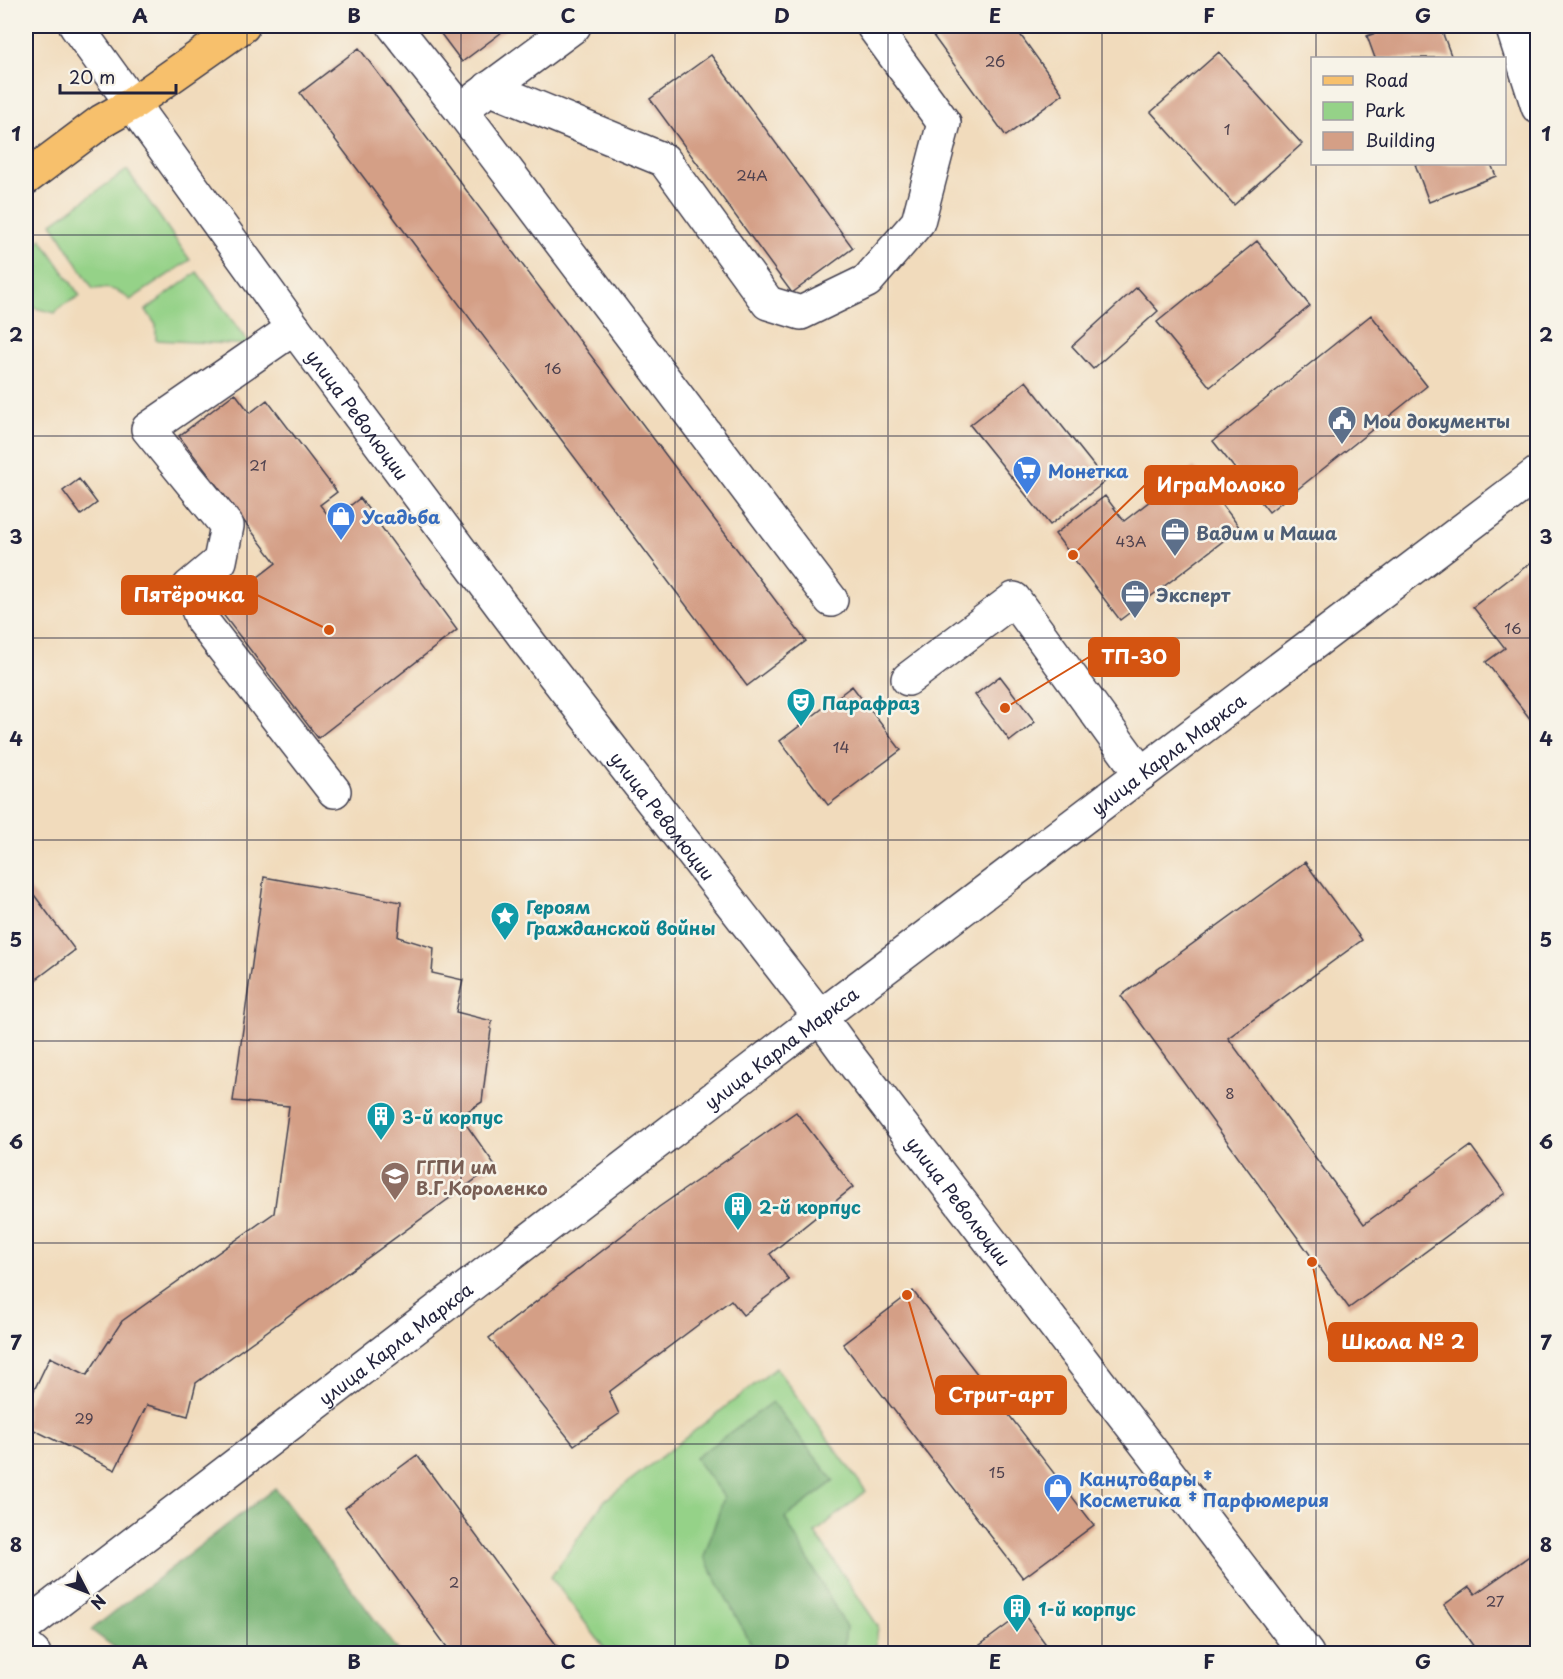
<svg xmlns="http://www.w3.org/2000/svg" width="1563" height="1679" font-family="'Playpen Sans',sans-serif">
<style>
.green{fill:#95d288;stroke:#5c7a62;stroke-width:1.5}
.forest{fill:#78b474;stroke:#4d6b58;stroke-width:1.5}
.building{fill:#d49f86}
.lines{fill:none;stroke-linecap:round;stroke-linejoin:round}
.minor-casing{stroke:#413e4e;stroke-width:36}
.major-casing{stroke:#413e4e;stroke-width:36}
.minor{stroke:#fff;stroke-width:33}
.major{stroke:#f7c06c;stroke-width:33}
.grid{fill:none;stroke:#22223b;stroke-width:1.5;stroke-opacity:0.55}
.labels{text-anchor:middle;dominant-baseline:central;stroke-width:5;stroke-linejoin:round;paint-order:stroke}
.number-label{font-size:15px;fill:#4e414e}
.street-label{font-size:18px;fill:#22223b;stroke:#f7f3e8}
.service-label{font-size:18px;font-weight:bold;fill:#4e5e75;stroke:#f7f3e8;text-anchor:start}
.shop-label{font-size:18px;font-weight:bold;fill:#366cbe;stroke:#f7f3e8;text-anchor:start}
.culture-label{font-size:18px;font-weight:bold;fill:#0d838f;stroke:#f7f3e8;text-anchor:start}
.education-label{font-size:18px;font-weight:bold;fill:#785e54;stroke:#f7f3e8;text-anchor:start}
.leader{fill:none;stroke:#d45411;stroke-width:2}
.callout-dot{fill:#d45411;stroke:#f7f3e8;stroke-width:2}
.callout{fill:#d45411;stroke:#d45411;stroke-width:2}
.callout-label{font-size:20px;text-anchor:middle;font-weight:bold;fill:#fff}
.neatline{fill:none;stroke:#22223b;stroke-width:2}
.grid-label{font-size:20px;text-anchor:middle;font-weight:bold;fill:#22223b}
</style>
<rect width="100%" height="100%" fill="#f7f3e8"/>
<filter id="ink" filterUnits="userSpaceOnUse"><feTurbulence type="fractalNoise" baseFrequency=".0167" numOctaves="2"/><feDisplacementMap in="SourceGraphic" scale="12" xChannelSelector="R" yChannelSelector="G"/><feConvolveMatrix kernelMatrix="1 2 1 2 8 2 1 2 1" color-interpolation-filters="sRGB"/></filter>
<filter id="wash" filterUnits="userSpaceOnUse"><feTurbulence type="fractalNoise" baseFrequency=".008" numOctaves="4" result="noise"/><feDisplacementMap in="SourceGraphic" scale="24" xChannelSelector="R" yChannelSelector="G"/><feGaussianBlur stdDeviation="1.35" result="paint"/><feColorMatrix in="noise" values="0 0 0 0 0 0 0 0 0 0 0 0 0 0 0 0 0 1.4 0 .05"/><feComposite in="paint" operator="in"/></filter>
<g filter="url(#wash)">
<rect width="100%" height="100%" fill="#f1dbbc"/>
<path class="green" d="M127 170 190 260 130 300C118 289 108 287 93 289L52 223Z
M41 239 80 296 63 305 55 313 26 306V250Z
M197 272 250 345 156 340V325L146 310Z
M776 1368 866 1491 815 1533 878 1626 875 1653H608L551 1577 605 1500Z"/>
<path class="forest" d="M772 1402 834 1481 785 1518 846 1627 843 1653H756L704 1557 724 1497 695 1458Z
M275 1488 400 1653H122L91 1630Z"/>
<g id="blocks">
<path class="building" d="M435 26H510L462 62Z
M926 26H1014L1063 94 1006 136Z
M1396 26H1440L1452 58H1375L1367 36Z
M359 48 806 641 747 686 300 93Z
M1219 52 1302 144 1234 205 1151 112Z
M711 55 853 248 792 293 650 99Z
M1415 164H1491L1496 176 1429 202Z
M1257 241 1310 306 1210 387 1157 322Z
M1137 287 1158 311 1093 369 1072 346Z
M1371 315 1427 386 1269 512 1213 441Z
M1026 381 1106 481 1050 525 970 425Z
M235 393 250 413 267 400 337 492 320 505 332 520 360 498 457 630 318 738 218 608 276 563 179 436Z
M1194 467 1240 528 1120 620 1055 534 1105 496 1124 521Z
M79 479 97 503 81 515 63 491Z
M1538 557V729L1486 662 1505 648 1473 607Z
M1000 676 1035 722 1010 741 975 695Z
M852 686 901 750 828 805 780 741Z
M1305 862 1362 940 1228 1038 1364 1224 1471 1146 1505 1193 1349 1308 1121 996Z
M264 877 401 902 398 937 434 948 432 973 463 980 456 1012 492 1021 482 1102 460 1116 495 1165 196 1383 188 1416 147 1405 115 1470 26 1426V1407L50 1357 87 1375 122 1321 274 1213 289 1106 233 1101Z
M26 884 75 950 26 987Z
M796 1112 853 1187 770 1254 789 1280 743 1315 731 1300 609 1392 619 1414 574 1445 489 1338 659 1207Z
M913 1291 1094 1525 1023 1578 843 1344Z
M417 1455 563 1654H452L345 1508Z
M1538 1550V1654H1479L1444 1605 1469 1587 1475 1594Z
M1023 1613 1053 1654H968Z"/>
</g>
</g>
<g filter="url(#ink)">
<use href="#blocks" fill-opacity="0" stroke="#413e4e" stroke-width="1.5"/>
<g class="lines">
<g class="minor-casing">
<g id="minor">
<path id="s1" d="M76 26 294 328 530 644 820 1017 850 1058 1307 1654"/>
<path d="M394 26 461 110 831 600"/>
<path d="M1512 26 1538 107"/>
<path d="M489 88 664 160 768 303 801 313 867 281 918 222 944 123 873 26"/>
<path d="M474 100 574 26"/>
<path d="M294 328 148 429 227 526 220 561 189 587 203 622 334 791"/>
<path d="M908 679 1014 599 1141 774"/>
<path id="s2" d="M26 1626 820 1017 1538 473"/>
<path d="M26 1647 34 1654"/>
</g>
</g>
<g class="major-casing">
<path id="major" d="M26 178 102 121 132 104 243 26"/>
</g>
<use href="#minor" class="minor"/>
<use href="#major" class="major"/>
</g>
</g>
<path class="grid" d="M247 26V1654M461 26V1654M675 26V1654M888 26V1654M1102 26V1654M1316 26V58M1316 164V1654M26 235H1538M26 436H1538M26 638H1538M26 840H1538M26 1041H1538M26 1243H1538M26 1444H1538"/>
<defs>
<g id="civic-pin" transform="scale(1.5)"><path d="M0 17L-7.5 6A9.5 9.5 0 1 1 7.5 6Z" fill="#5c6f8a" stroke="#f7f3e8"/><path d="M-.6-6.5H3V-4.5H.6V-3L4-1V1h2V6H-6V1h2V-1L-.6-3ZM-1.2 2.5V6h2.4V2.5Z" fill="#fff"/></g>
<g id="supermarket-pin" transform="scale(1.5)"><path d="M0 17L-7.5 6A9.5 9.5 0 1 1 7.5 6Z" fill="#3f7fe0" stroke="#f7f3e8"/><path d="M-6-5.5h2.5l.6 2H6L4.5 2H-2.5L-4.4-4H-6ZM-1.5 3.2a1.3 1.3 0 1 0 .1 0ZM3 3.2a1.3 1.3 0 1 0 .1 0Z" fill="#fff"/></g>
<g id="shop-pin" transform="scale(1.5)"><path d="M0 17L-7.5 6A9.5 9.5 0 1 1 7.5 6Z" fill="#3f7fe0" stroke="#f7f3e8"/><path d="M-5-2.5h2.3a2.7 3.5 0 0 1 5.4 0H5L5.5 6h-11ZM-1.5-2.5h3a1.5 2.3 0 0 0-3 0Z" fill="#fff"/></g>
<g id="office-pin" transform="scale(1.5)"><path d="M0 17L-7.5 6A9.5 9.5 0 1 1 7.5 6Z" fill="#5c6f8a" stroke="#f7f3e8"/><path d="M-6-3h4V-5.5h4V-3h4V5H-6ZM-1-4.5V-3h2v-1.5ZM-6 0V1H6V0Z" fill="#fff"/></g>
<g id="theatre-pin" transform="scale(1.5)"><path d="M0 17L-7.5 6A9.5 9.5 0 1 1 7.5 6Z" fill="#0f9aa8" stroke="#f7f3e8"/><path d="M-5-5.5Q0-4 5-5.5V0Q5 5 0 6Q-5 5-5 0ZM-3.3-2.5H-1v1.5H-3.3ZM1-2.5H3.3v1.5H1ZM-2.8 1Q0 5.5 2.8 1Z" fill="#fff"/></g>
<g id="sight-pin" transform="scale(1.5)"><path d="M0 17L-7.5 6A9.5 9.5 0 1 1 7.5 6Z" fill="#0f9aa8" stroke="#f7f3e8"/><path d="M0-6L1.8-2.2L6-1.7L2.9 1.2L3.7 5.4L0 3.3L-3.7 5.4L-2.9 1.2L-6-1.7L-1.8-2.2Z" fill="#fff"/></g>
<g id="building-pin" transform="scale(1.5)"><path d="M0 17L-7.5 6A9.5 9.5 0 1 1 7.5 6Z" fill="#0f9aa8" stroke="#f7f3e8"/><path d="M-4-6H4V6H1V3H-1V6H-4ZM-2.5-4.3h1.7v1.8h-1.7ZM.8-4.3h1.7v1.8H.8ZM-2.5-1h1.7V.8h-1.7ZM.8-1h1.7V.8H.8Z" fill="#fff"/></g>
<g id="university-pin" transform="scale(1.5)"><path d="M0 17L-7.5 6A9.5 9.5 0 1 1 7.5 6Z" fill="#8d6e63" stroke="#f7f3e8"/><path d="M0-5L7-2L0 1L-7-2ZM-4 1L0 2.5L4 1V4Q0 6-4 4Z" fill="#fff"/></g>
</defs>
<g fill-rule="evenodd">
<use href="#civic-pin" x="1342" y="420"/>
<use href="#supermarket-pin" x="1027" y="470"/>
<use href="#shop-pin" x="341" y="516"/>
<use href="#office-pin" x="1175" y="532"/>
<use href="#office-pin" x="1135" y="594"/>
<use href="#theatre-pin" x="801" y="702"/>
<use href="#sight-pin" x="505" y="916"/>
<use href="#building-pin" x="381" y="1116"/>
<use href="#university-pin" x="395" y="1176"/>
<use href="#building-pin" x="738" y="1206"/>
<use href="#shop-pin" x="1058" y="1488"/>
<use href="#building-pin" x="1017" y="1608"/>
</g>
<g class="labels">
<g class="number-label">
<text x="995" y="60">26</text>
<text x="1227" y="128">1</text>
<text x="752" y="174">24А</text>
<text x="553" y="367">16</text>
<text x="258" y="464">21</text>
<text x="1131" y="540">43А</text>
<text x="1513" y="627">16</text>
<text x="841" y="746">14</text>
<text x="1230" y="1092">8</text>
<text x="84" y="1417">29</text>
<text x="997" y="1471">15</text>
<text x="454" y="1581">2</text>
<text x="1495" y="1600">27</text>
</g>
<g class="street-label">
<text stroke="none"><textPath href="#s1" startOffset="480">улица Революции</textPath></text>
<text stroke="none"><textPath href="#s2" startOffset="1437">улица Карла Маркса</textPath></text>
<text stroke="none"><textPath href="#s1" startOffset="984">улица Революции</textPath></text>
<text stroke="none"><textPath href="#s2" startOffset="951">улица Карла Маркса</textPath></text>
<text stroke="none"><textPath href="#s1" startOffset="1470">улица Революции</textPath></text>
<text stroke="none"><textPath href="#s2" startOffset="465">улица Карла Маркса</textPath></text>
</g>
<g class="service-label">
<text x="1363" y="420">Мои документы</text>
<text x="1196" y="532">Вадим и Маша</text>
<text x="1156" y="594">Эксперт</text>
</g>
<g class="shop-label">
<text x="1048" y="470">Монетка</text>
<text x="362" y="516">Усадьба</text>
<text x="1079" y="1478">Канцтовары ‡<tspan x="1079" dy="21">Косметика ‡ Парфюмерия</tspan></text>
</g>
<g class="culture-label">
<text x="822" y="702">Парафраз</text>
<text x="526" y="906">Героям<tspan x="526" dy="21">Гражданской войны</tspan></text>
<text x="402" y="1116">3-й корпус</text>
<text x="759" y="1206">2-й корпус</text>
<text x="1038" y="1608">1-й корпус</text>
</g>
<g class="education-label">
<text x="416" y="1166">ГГПИ им<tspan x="416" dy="21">В.Г.Короленко</tspan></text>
</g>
</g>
<path class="leader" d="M1073 555L1145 485M329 630L257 595M1005 708L1089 657M1312 1262L1329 1342M907 1295L936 1395"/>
<g class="callout-dot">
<circle cx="1073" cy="555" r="6"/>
<circle cx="329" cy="630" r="6"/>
<circle cx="1005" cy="708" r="6"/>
<circle cx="1312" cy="1262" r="6"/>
<circle cx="907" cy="1295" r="6"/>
</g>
<g class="callout">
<rect x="1145" y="466" width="152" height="38" rx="6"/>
<rect x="122" y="576" width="135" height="38" rx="6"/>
<rect x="1089" y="638" width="90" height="38" rx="6"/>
<rect x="1329" y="1323" width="148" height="38" rx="6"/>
<rect x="936" y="1376" width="130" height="38" rx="6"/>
</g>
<g class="callout-label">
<text x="1221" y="492">ИграМолоко</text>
<text x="189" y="602">Пятёрочка</text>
<text x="1134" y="664">ТП-30</text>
<text x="1403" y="1349">Школа № 2</text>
<text x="1001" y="1402">Стрит-арт</text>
</g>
<rect width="1563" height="1679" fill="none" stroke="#f7f3e8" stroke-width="66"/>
<rect x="1311" y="57" width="195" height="108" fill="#f7f3e8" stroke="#a29fa3" stroke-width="1.5"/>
<rect x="1323" y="76" width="30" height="9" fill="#f7c06c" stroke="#a29fa3" stroke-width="1.5"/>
<text x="1365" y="87" font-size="18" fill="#22223b">Road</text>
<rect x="1323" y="102" width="30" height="18" fill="#95d288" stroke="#a29fa3" stroke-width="1.5"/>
<text x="1365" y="117" font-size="18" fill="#22223b">Park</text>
<rect x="1323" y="132" width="30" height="18" fill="#d49f86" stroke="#a29fa3" stroke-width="1.5"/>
<text x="1365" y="147" font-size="18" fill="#22223b">Building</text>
<g transform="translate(87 1592) rotate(132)" stroke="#f7f3e8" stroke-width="4.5" paint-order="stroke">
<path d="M0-4.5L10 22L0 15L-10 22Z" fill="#22223b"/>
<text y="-9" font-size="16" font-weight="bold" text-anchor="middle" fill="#22223b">N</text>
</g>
<path d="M60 84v9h116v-9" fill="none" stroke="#22223b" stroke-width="3"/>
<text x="69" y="84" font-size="18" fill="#22223b" stroke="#f7f3e8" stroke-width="4.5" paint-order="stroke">20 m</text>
<rect x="33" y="33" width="1497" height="1613" class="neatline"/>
<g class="grid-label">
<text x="140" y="23">A</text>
<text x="354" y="23">B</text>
<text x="568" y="23">C</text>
<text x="782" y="23">D</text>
<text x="995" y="23">E</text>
<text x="1209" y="23">F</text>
<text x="1423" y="23">G</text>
<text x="16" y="141">1</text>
<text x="1546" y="141">1</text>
<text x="16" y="342">2</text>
<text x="1546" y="342">2</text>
<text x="16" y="544">3</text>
<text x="1546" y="544">3</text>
<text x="16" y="746">4</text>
<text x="1546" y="746">4</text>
<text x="16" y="947">5</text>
<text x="1546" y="947">5</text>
<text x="16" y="1149">6</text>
<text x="1546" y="1149">6</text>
<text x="16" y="1350">7</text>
<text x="1546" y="1350">7</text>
<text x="16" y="1552">8</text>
<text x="1546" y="1552">8</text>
<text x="140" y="1669">A</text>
<text x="354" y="1669">B</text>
<text x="568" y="1669">C</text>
<text x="782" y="1669">D</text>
<text x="995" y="1669">E</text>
<text x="1209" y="1669">F</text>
<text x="1423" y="1669">G</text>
</g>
</svg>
